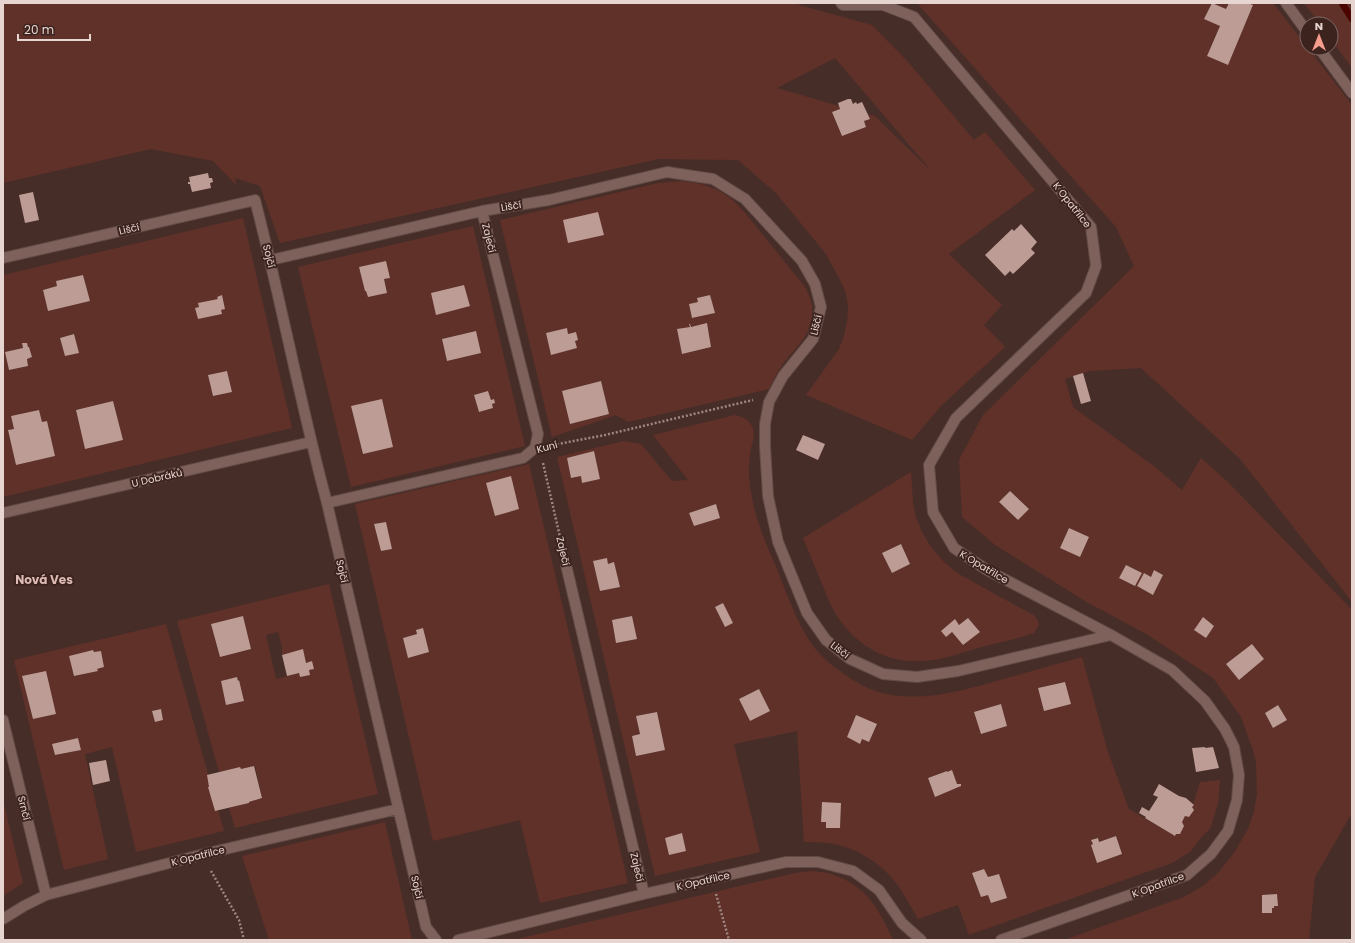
<svg xmlns="http://www.w3.org/2000/svg" width="1355" height="943" font-family="Poppins,sans-serif">
<style>
.green{fill:#603129;fill-rule:evenodd}
.lines{fill:none;stroke-linecap:round;stroke-linejoin:round}
.stream{stroke:#4a0500;stroke-width:7}
.building{fill:#bd9c96}
.minor-casing{stroke:#614b46;stroke-width:12}
.path{stroke:#9d8783;stroke-width:2.5;stroke-dasharray:2 2;stroke-linecap:butt}
.minor{stroke:#7f615b;stroke-width:10}
.labels{text-anchor:middle;dominant-baseline:central;stroke-width:4;stroke-linejoin:round;paint-order:stroke}
.street-label{font-size:10px;fill:#e7d5d1;stroke:#3c231e}
.quarter-label{font-size:12px;font-weight:bold;fill:#ddbbb4;stroke:#3c231e}
</style>
<rect width="100%" height="100%" fill="#472d28"/>
<path class="green" d="M3 3H797L799 5 872 25 909 63 974 140 985 132 1035 190 949 254 1002 305 984 325 1005 347 941 406 912 440 806 395 839 349 844 336 847 322 848 307 846 293 840 280 826 254 776 193 738 160 659 159 280 243 260 186 235 178 236 185 213 161 151 149 3 183ZM835 58 928 167V168L875 116 868 114 870 119 864 121 866 127 842 136 832 112 840 109 839 106 777 88Z
M917 3H1229L1226 9 1212 3 1205 19 1220 26 1207 56 1227 65 1253 6 1247 3H1273L1352 105V602L1240 459 1141 368 1090 371 1065 379 1073 407 1155 467 1182 490 1201 458 1228 482 1352 610V813L1315 877 1309 940H1064L1184 897 1203 886 1218 873 1234 853 1248 829 1254 812 1257 794 1256 763 1254 753 1241 717 1213 678 1148 635 1085 601 995 545 962 517 959 460 983 415 1134 266 1116 227ZM1010 491 1029 509 1018 520 999 503ZM1069 528 1089 537 1080 557 1060 548ZM1126 565 1142 573 1135 586 1119 578ZM1154 570 1163 575 1153 595 1137 586 1144 574 1151 577ZM1203 618 1214 626 1206 638ZM1252 644 1264 659 1239 680 1226 664ZM1278 705 1287 720 1273 728 1265 713ZM1277 894V906H1274L1272 908V913H1262V895Z
M1304 3H1352V68L1331 39V24H1320Z
M683 181 701 184 718 190 733 200 746 214 805 287C825 323 802 339 783 364 777 372 773 381 769 389L628 422 616 415 552 437 500 220 658 183ZM710 295 714 313 692 318 689 304 698 302V298ZM707 324 711 347 682 354 677 330 690 327V326L691 327ZM567 328 568 334 576 332 578 340 575 341 577 348 551 354 546 333ZM601 381 609 414 570 424 562 391Z
M243 218 292 428 3 497V275ZM83 275 90 301 48 311 43 290 57 286V281ZM222 295 225 308 221 310V314L198 319 195 308 218 299V297ZM74 334 78 352 65 356 60 338ZM22 343H26L28 347H29L32 357 27 359 28 366 9 370 5 352 23 348ZM227 371 232 392 213 396 208 375ZM113 401 123 440 85 449 76 410ZM39 410 42 422 47 421 55 456 16 465 8 430 14 429 11 416Z
M473 226 525 446 351 487 298 267ZM386 261 390 278 384 279 387 293 368 297 366 291H365L359 267ZM464 285 470 306 431 293ZM475 331 481 353 447 361 442 339ZM488 391 491 400 493 399 494 403 492 404 493 408 479 412 474 395ZM382 399 393 447 363 454 351 407Z
M735 415C743 417 750 420 753 429 756 437 750 447 750 456 748 468 749 480 751 492 755 519 766 544 777 569 787 595 800 632 819 653 826 661 835 668 844 674 858 684 873 692 891 695 930 701 969 689 1007 678 1032 671 1057 664 1082 657L1108 752 1129 809 1175 836 1185 816 1189 817 1200 782 1220 780 1218 804 1210 829 1204 834 1190 852 1172 863 969 935 958 905 918 919C912 909 906 897 899 887 883 864 857 847 828 843 820 842 812 842 804 842L797 731 734 744 760 852 655 876 557 457 624 441 641 444 672 481 688 480 653 435ZM594 451 600 479 582 483 581 476 571 478 567 458ZM716 504 720 518 694 526 689 513ZM607 558 608 564 614 563 620 587 600 591 593 562ZM723 603 733 623 725 627 715 607ZM632 616 637 639 616 643 612 620ZM1065 682 1071 704 1044 710 1038 688 1058 683ZM759 689 770 710 750 721 739 699ZM1001 704 1007 726 981 734 975 712ZM657 712 665 750 636 756 632 736 640 734 636 716ZM856 715 877 725 869 742 862 739 860 744 847 737ZM946 771 947 772 952 771 957 784H960L961 786 935 797 928 778ZM822 802 841 803 840 828H826V822H821ZM682 833 686 850 669 855 665 838ZM1116 836 1122 854 1097 863 1091 845 1093 844 1091 840 1098 838 1099 842ZM984 869 988 877 999 874 1007 898 991 903 988 895 981 897 972 874Z
M529 464 628 883 540 903 520 820 433 841 355 504ZM486 483 519 509 495 515ZM386 522 392 549 381 551 374 524ZM423 628 429 652 408 658 403 638 417 634Z
M911 472 913 502 915 515 922 532 931 547 943 561 957 573 1035 616 1039 624 1036 630 1034 633C1017 639 998 643 981 647 961 653 940 661 919 661 886 663 855 644 837 616 831 607 827 596 823 586 816 570 810 554 803 538ZM901 544 910 564 892 573 882 553ZM968 618 980 632 963 645 952 632 946 636 941 631 955 620 959 625Z
M329 584 378 794 235 828 229 808 249 803V802L262 798 255 766 241 769 240 767 219 772 177 621ZM243 616 251 649 220 657 211 624ZM278 632 282 647V655L303 650 306 663 312 661 314 669 309 670 310 675 300 677 299 673 276 679 266 635ZM237 677 239 680 244 701 227 705 221 681Z
M166 624 224 831 136 852 112 747 85 754 108 859 64 870 14 660ZM93 650 94 652 101 651 104 667 97 669V671L74 676 69 656ZM22 676 56 714 33 719ZM161 709 163 720 155 722 152 711ZM78 738 81 750 55 755 52 745Z
M3 800 23 883 3 896Z
M385 822 412 940H269L242 856Z
M812 871C818 872 825 872 831 874 866 885 879 909 893 940H513L795 873Z"/>
<g class="lines">
<path class="stream" d="M1342 3 1352 19"/>
</g>
<path class="building" d="M1212 3 1226 9 1229 3H1247L1253 5 1228 65 1207 56 1220 26 1204 19Z
M848 99H851L853 104 856 102 857 104 862 102 870 119 864 121 866 127 842 136 832 112 840 109 838 103Z
M208 173 209 178H212L213 182 210 183 211 188 192 192 190 184H188V182H190L189 177Z
M33 192 39 220 25 223 19 195Z
M598 212 604 235 568 243 563 220Z
M1021 224 1037 242 1031 249 1035 253 1013 274 1010 271 1005 276 985 255 1012 229 1014 231Z
M386 261 390 278 384 279 387 293 368 297 366 291H365L359 267Z
M83 275 90 301 48 311 43 290 57 286 56 281Z
M464 285 470 306 436 315 431 293Z
M222 295 225 309 221 310 222 314 198 319 195 308 199 307 198 303 218 299 217 297Z
M710 295 715 313 692 318 689 304 698 302 697 298Z
M707 323 711 347 682 354 677 329 690 327 689 324H690L691 327Z
M567 328 568 334 576 332 578 340 575 341 577 348 551 355 546 333Z
M476 331 481 353 447 361 442 339Z
M74 334 79 353 65 356 60 338Z
M22 343H27L28 347H29L32 357 27 359 28 366 9 370 5 352 23 348Z
M227 371 232 392 213 396 208 375Z
M1083 373 1091 401 1081 404 1073 376Z
M601 381 609 414 570 424 562 391Z
M488 391 491 400 494 399 495 403 492 404 493 408 479 412 474 395Z
M382 399 393 447 363 454 351 406Z
M113 401 123 440 85 449 76 410Z
M39 410 42 422 47 421 55 456 16 465 8 430 14 429 11 416Z
M803 435 825 444 818 460 796 450Z
M594 451 600 479 582 483 581 476 571 478 567 458Z
M511 476 519 509 495 516 486 483Z
M1010 491 1029 509 1018 520 999 502Z
M716 504 720 518 694 526 689 513Z
M386 522 392 549 381 551 374 524Z
M1069 528 1089 537 1080 557 1060 548Z
M901 544 910 564 892 573 882 553Z
M607 558 608 564 614 562 620 587 600 591 593 561Z
M1126 565 1142 573 1135 586 1119 578Z
M1154 570 1163 575 1153 595 1137 586 1144 573 1151 577Z
M723 603 733 623 725 627 715 607Z
M243 616 251 649 220 657 211 624Z
M632 616 637 639 616 643 612 620Z
M1203 617 1214 626 1206 638 1194 630Z
M968 618 980 632 963 645 952 632 946 637 941 631 955 619 959 625Z
M423 628 429 652 408 658 403 638 417 634 416 630Z
M1252 644 1264 659 1239 680 1226 664Z
M303 649 306 663 312 661 314 669 309 670 310 675 300 677 299 673 287 676 282 655Z
M93 650 94 652 101 651 104 667 97 669 98 671 74 676 69 656Z
M46 671 56 714 33 719 22 676Z
M237 677 238 681 239 680 244 701 226 705 221 681Z
M1065 682 1071 704 1044 711 1038 688Z
M759 689 770 711 750 721 739 699Z
M1001 704 1007 726 981 734 974 712Z
M1278 705 1287 720 1273 728 1265 713Z
M161 709 163 720 155 722 152 711Z
M657 712 665 750 636 756 632 736 640 734 636 716Z
M856 715 877 724 869 742 862 739 860 744 847 737Z
M78 738 81 750 55 755 52 744Z
M1205 747V748L1213 747 1219 768 1196 772 1192 748Z
M106 760 110 781 93 785 89 763Z
M254 766 262 798 249 802V803L215 811 208 787H209L207 775 240 767 241 769Z
M952 770 957 784H961V786L935 797 928 778 947 771V772Z
M1159 784 1179 796 1186 798 1194 805 1192 807 1194 810 1189 817 1185 816 1182 822 1184 826 1180 834H1176L1175 836 1145 818 1146 817 1139 813 1142 807 1149 811 1158 797 1153 795Z
M822 802 841 803 840 828H826V822H821Z
M682 833 686 851 669 855 665 838Z
M1116 836 1122 854 1097 863 1091 845 1093 844 1091 840 1098 838 1099 842Z
M984 869 988 877 999 874 1007 898 991 903 988 895 981 897 972 873Z
M1277 894 1278 906H1274V908H1272V913H1262V895Z"/>
<g class="lines">
<g class="minor-casing">
<path id="minor" d="M841 3 843 5H883L914 17 1091 227 1096 266 1086 293 956 418 929 465 933 512 954 548 987 570 1111 635 1172 670 1205 701 1225 729 1234 747 1239 775 1237 800 1228 831 1211 854 1187 875 1001 940
M1286 3 1307 32
M1319 48 1352 93
M3 258 255 200C281 300 300 403 327 503L426 927 436 940
M271 260 482 211 549 200 667 172 713 179 745 199 802 261 815 284 821 307 813 339 783 376 769 402 765 424V446L768 496 778 542 807 613 826 640 850 659 883 674 917 677 958 671 1111 635
M327 503 523 458 535 448 538 434 482 211
M3 513 311 442
M566 565 644 894
M3 720 46 895
M3 919 24 906 46 895 204 854 398 809
M458 940 644 894 786 862H818L853 871 879 890 902 923 921 940"/>
</g>
<path class="path" d="M553 445 605 435 753 400
M543 463 563 550
M211 871 239 920 244 940
M716 894 729 940"/>
<use href="#minor" class="minor"/>
</g>
<g class="labels">
<g class="street-label">
<text transform="translate(1072 205) rotate(52)">K Opatřilce</text>
<text transform="translate(511 206) rotate(-9)">Liščí</text>
<text transform="translate(129 229) rotate(-13)">Liščí</text>
<text transform="translate(489 238) rotate(76)">Zaječí</text>
<text transform="translate(269 256) rotate(76)">Sojčí</text>
<text transform="translate(816 325) rotate(-76)">Liščí</text>
<text transform="translate(547 447) rotate(-15)">Kuní</text>
<text transform="translate(157 478) rotate(-13)">U Dobráků</text>
<text transform="translate(563 551) rotate(77)">Zaječí</text>
<text transform="translate(984 567) rotate(31)">K Opatřilce</text>
<text transform="translate(342 571) rotate(77)">Sojčí</text>
<text transform="translate(840 650) rotate(38)">Liščí</text>
<text transform="translate(24 808) rotate(76)">Srnčí</text>
<text transform="translate(198 856) rotate(-14)">K Opatřilce</text>
<text transform="translate(637 867) rotate(77)">Zaječí</text>
<text transform="translate(703 881) rotate(-13)">K Opatřilce</text>
<text transform="translate(1158 885) rotate(-20)">K Opatřilce</text>
<text transform="translate(417 887) rotate(77)">Sojčí</text>
</g>
<g class="quarter-label">
<text x="44" y="579">Nová Ves</text>
</g>
</g>
<rect width="1355" height="943" fill="none" stroke="#e7d5d1" stroke-width="8"/>
<g transform="translate(1319 36)"><circle r="19" fill="#3c231e" stroke="#806a66"/>
<path d="M0-3L7 15L0 10L-7 15Z" fill="#f49d8c"/>
<text y="-6" font-size="11" font-weight="bold" text-anchor="middle" fill="#e7d5d1">N</text>
</g>
<path d="M18 34v6h72v-6" fill="none" stroke="#e7d5d1" stroke-width="2"/>
<text x="24" y="34" font-size="12" fill="#e7d5d1" stroke="#3c231e" stroke-width="3" paint-order="stroke">20 m</text>
</svg>
